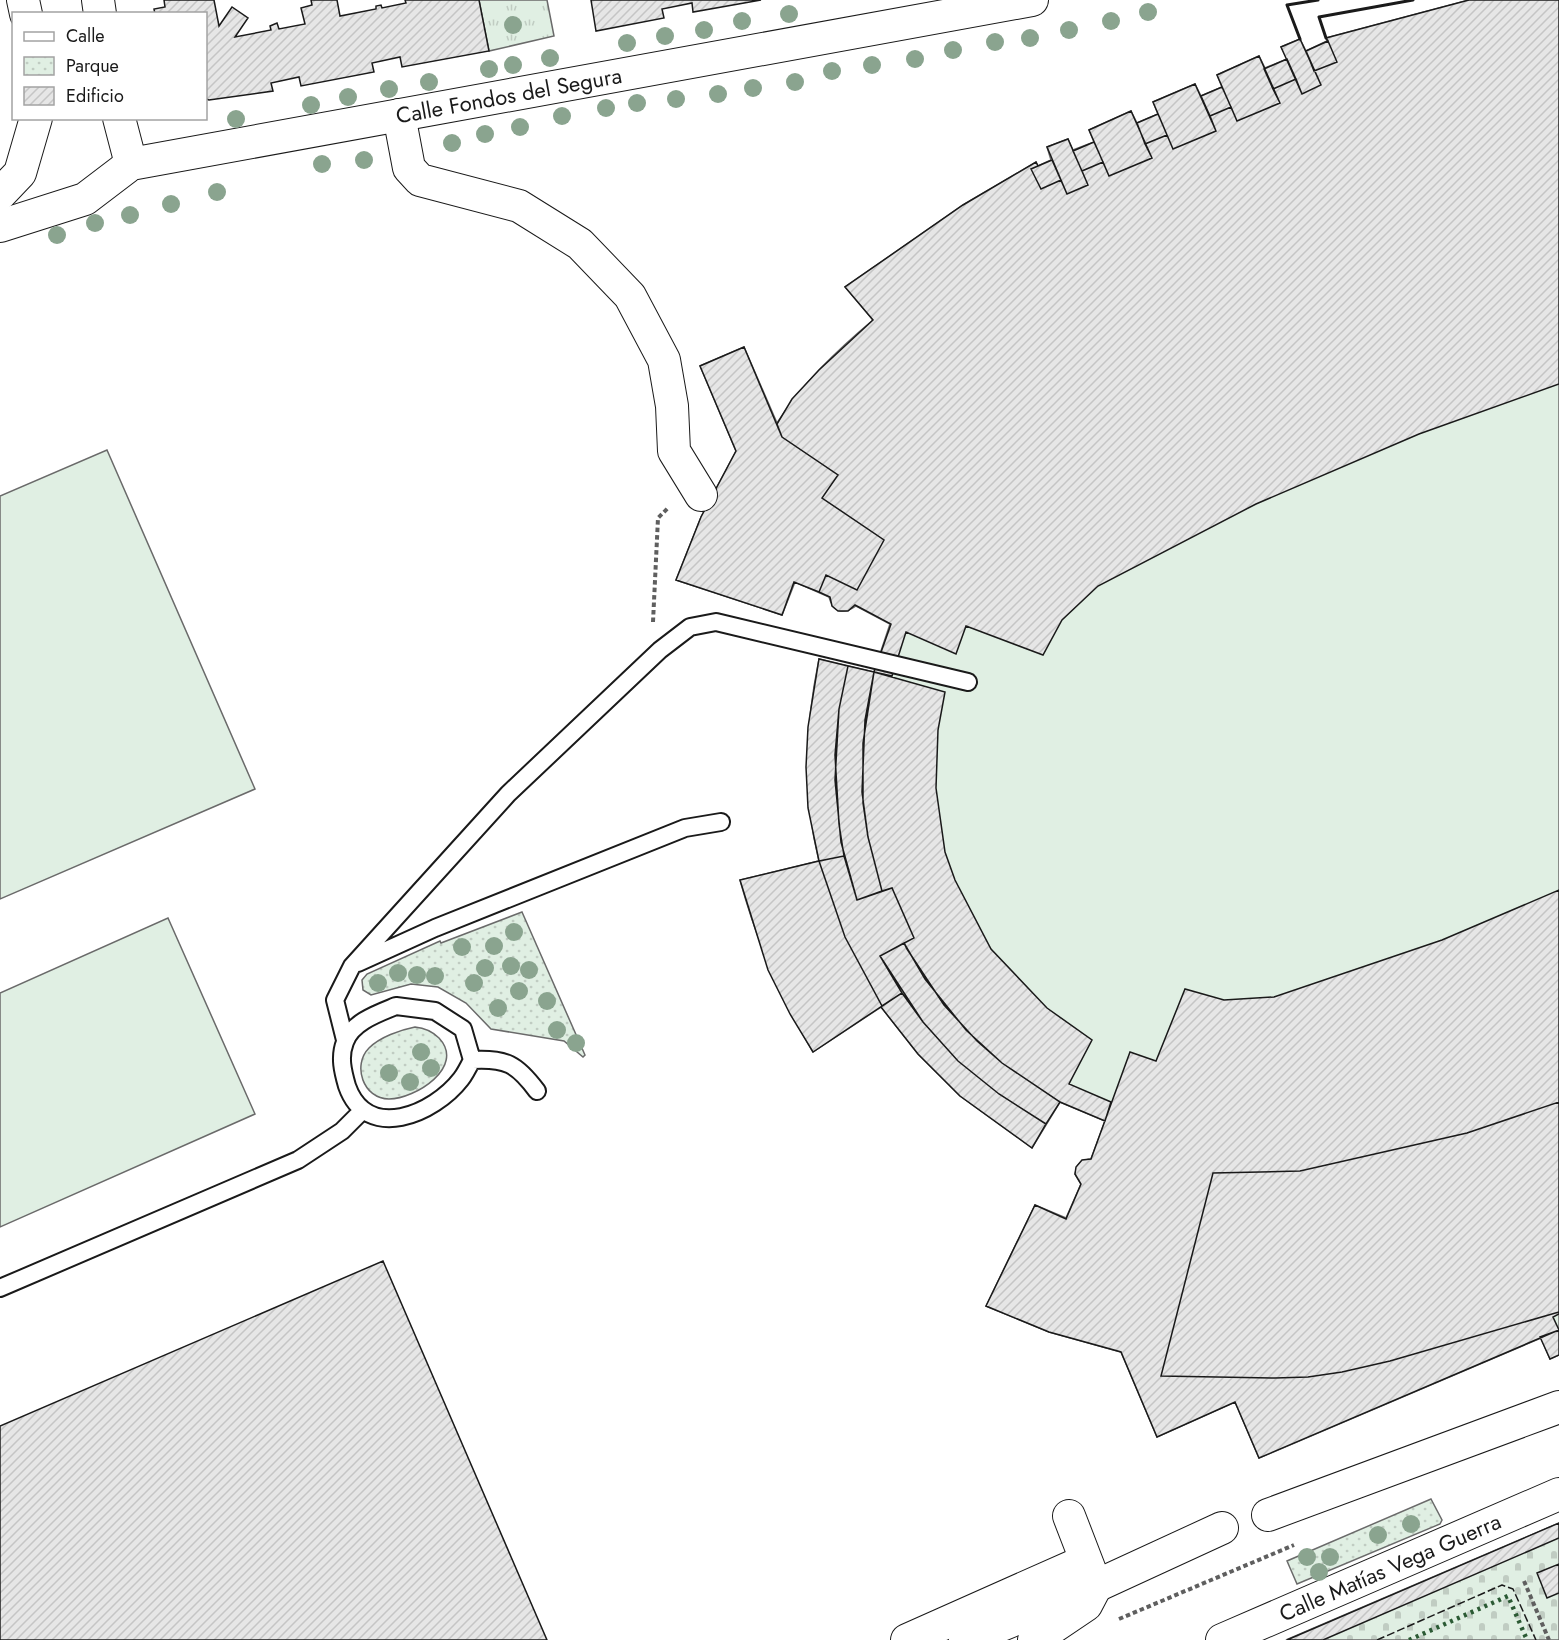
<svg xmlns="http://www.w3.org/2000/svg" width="1559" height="1640" font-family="Jost,sans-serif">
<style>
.grass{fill:url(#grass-tufts);stroke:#6a6a6a;stroke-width:1.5}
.cemetery{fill:url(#cemetery-stones);stroke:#6a6a6a;stroke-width:1.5}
.park{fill:url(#park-dots);stroke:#6a6a6a;stroke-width:1.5}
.pitch{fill:#e0efe3;stroke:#6a6a6a;stroke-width:1.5}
.building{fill:url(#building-hatch);stroke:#1a1a1a;stroke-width:1.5}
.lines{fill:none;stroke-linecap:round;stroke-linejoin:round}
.lane-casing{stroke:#1a1a1a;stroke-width:20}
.street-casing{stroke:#1a1a1a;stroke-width:34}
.path{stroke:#5f5f5f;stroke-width:4;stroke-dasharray:4.5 3;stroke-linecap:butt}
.lane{stroke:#fff;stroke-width:16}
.street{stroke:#fff;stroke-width:32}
.hedge{stroke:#2b5a34;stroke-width:4.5;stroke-dasharray:3 4.5;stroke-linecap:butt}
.fence{stroke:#1a1a1a;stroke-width:1.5;stroke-dasharray:8 3;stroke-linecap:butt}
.wall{stroke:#1a1a1a;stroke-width:3}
.tree{fill:#8aa48f}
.labels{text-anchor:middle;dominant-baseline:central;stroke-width:4.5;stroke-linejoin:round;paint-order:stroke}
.street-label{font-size:22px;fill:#1a1a1a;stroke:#fff}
</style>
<defs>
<pattern id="grass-tufts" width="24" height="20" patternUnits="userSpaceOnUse" patternTransform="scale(1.5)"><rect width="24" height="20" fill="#e0efe3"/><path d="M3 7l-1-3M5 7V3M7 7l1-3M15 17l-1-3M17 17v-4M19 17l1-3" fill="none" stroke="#c0ccc2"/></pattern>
<pattern id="cemetery-stones" width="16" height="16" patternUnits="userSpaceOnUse" patternTransform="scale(1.5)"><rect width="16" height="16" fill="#e0efe3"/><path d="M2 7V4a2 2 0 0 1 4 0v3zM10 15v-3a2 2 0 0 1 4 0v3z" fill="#c0ccc2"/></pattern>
<pattern id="park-dots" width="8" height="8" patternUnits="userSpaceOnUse" patternTransform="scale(1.5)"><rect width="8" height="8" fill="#e0efe3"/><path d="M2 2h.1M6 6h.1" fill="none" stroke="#c0ccc2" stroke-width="1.8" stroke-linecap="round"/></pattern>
<pattern id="building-hatch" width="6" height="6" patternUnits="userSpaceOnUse" patternTransform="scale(1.5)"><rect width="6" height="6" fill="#e6e6e6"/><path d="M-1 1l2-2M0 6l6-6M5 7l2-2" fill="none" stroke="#c5c5c5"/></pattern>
</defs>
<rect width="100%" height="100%" fill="#fff"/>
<path class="grass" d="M479 0H547L554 36 489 51Z"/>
<path class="cemetery" d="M1559 1523V1640H1286Z"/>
<path class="park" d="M522 912 585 1055 583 1057 564 1041 491 1029 466 1003 438 987 411 984 371 995 363 990 362 980 367 974 440 941 441 943Z
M415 1027C425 1028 432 1031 439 1038 466 1067 415 1099 389 1099 363 1099 352 1065 369 1048 380 1037 400 1030 415 1027Z
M1431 1499 1442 1520 1440 1524 1297 1584 1287 1561Z"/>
<path class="pitch" d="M1469 0H1559V1355L1550 1359 1541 1338 1259 1458 1235 1402 1157 1437 1121 1352 1049 1332 986 1306 1035 1205 1066 1218 1081 1184 1075 1174C1077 1163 1081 1160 1091 1159L1105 1121 1060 1102 1032 1148 960 1096 918 1054 881 1007 813 1052C780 997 757 942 740 880L819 861C802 793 805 728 819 659L874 672 890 624 856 606C843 615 833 612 829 597L795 582 782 615 676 580 701 517 736 451 700 366 744 347 777 423C803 383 836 351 873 320L845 287 963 205 1036 162 1038 166 1051 160 1047 147 1068 139 1073 150 1094 142 1089 130 1131 111 1137 123 1158 114 1153 102 1195 84 1201 96 1222 87 1217 75 1259 56 1265 68 1287 59 1281 47 1300 39 1306 51 1327 41 1326 38Z
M107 450 255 789 0 899V496Z
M168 918 255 1114 0 1227V993Z"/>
<path class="building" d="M164 0H214L219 26 232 7 248 18 235 37 271 30 270 26 277 23 279 29 305 24 301 8 312 5 311 0H337L340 16 376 9V6L381 5 382 8 406 3 405 0H479L489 51 402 67 400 57 372 63 374 72 301 86 299 77 271 83 273 91 209 100 206 99V14H155L154 9 165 7Z
M591 0H761L693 12 692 3 662 9 664 18 596 31Z
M1469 0H1559V384L1419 434 1256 504 1098 586 1062 620 1043 655 966 626 956 654 906 632 892 676 874 672 891 624 855 605 848 611H838L832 606 830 597 819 592 826 575 857 590 884 540 822 498 838 475 782 437 777 424 792 399 819 370 873 320 845 287 963 205 1036 162 1038 166 1052 160 1067 194 1088 185 1082 171 1103 162 1109 176 1152 158 1145 144 1167 135 1173 149 1216 131 1210 116 1231 107 1237 121 1280 103 1273 89 1296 79 1302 94 1321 85 1306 51 1328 41 1326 38Z
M1300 39 1321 85 1302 94 1281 47Z
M1328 41 1337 62 1314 71 1306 51Z
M1259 56 1280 103 1237 121 1217 75Z
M1287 59 1296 79 1273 89 1264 69Z
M1195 84 1216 131 1173 149 1153 102Z
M1222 87 1231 107 1210 116 1201 96Z
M1131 111 1152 158 1109 176 1089 130Z
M1158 114 1167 135 1145 144 1137 123Z
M1068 139 1088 185 1067 194 1047 147Z
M1094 142 1103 162 1082 171 1073 151Z
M1052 160 1061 180 1041 189 1031 169Z
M744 347 782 437 838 475 822 498 884 540 857 590 826 575 819 592 794 582 782 615 676 580 701 517 736 451 700 366Z
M819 659 848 666 839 709 835 755 839 824 844 856 819 861 808 808 806 767 808 727Z
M848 666 874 672 865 720 862 792 868 837 882 891 857 900 841 842 835 780 839 709Z
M874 672 945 692 938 730 936 788 945 852 955 880 991 949 1047 1008 1092 1040 1069 1084 1111 1102 1105 1121 1060 1102 1002 1063 977 1041 944 1005 907 949 904 943 914 938 892 888 882 891 868 837 863 803V743Z
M844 856 857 900 892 888 914 938 880 956 902 993 882 1006 845 937 819 861Z
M819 861 845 937 882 1006 813 1052 790 1014 768 970 740 880Z
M1559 890V1314L1553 1317 1559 1330 1259 1458 1235 1402 1157 1437 1121 1352 1049 1332 986 1306 1035 1205 1066 1219 1081 1184 1075 1174 1076 1167 1082 1160 1091 1159 1130 1052 1156 1061 1185 989 1224 1000 1274 997 1442 940Z
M904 943 925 979 966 1030 1002 1063 1060 1102 1046 1124 999 1094 958 1061 923 1022 880 956Z
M902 993 923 1022 958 1061 999 1094 1046 1124 1032 1148 960 1096 918 1054 881 1007Z
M1559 1102V1312L1390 1361 1342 1372 1308 1377 1275 1378 1161 1376 1213 1173 1300 1171 1467 1133Z
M383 1261 547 1640H0V1426Z
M1559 1330V1355L1550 1359 1540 1337Z
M1559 1523V1538L1323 1640H1287Z
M1559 1564V1593L1547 1598 1537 1573Z"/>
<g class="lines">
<g class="lane-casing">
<path id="lane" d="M358 963 435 928 685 828 721 822
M396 1006 435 1011 463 1029 472 1060C469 1066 465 1074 461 1079 434 1114 367 1143 347 1086 343 1072 339 1057 345 1042 352 1022 379 1013 396 1006Z
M345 1040 335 1000 352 966 508 794 660 650 690 627 716 622 968 682
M472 1060C506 1058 517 1064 537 1091
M0 1288 298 1160 342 1131 362 1111"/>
</g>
<g class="street-casing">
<g id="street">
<path d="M23 0 26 14"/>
<path d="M98 0 100 14"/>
<path d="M399 115 409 168 420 180 519 206 580 244 630 296 664 360 672 406 674 451 701 495"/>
<path d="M119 118 131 164"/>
<path d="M0 194 20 173 36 118"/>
<path id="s1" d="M0 226 85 199 131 164 1032 0"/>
<path d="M1268 1515 1559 1407"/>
<path d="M907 1640 1078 1564"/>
<path d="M965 1640 1096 1586 1222 1528"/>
<path d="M1034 1640 1086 1605 1096 1586 1069 1516"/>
<path id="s2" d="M1222 1640 1559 1494"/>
</g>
</g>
<path class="path" d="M653 622 658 518 668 508
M1524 1581 1549 1640
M1119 1619 1294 1545"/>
<use href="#lane" class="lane"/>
<use href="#street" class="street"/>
<path class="hedge" d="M1409 1640 1508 1596 1527 1640"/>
<path class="fence" d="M1377 1640 1502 1585 1513 1589 1536 1640"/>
<path class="wall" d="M1326 38 1319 17 1413 0
M1300 39 1287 5 1318 0"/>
</g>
<g class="tree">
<circle cx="1148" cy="12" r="9"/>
<circle cx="789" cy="14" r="9"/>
<circle cx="742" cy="21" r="9"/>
<circle cx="1111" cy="21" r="9"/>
<circle cx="513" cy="25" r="9"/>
<circle cx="704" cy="30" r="9"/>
<circle cx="1069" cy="30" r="9"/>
<circle cx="665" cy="36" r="9"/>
<circle cx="1030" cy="38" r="9"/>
<circle cx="995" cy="42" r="9"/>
<circle cx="627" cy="43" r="9"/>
<circle cx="953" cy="50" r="9"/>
<circle cx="550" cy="58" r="9"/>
<circle cx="915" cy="59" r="9"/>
<circle cx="513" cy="65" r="9"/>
<circle cx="872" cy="65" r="9"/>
<circle cx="489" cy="69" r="9"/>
<circle cx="832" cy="71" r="9"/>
<circle cx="429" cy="82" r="9"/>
<circle cx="795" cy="82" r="9"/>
<circle cx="753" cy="88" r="9"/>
<circle cx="389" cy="89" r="9"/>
<circle cx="718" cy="94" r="9"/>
<circle cx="348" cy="97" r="9"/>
<circle cx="676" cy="99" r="9"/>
<circle cx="637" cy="103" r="9"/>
<circle cx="311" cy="105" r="9"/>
<circle cx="606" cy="108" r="9"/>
<circle cx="562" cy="116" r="9"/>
<circle cx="236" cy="119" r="9"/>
<circle cx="520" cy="127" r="9"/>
<circle cx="485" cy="134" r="9"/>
<circle cx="452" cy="143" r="9"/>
<circle cx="364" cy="160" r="9"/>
<circle cx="322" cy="164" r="9"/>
<circle cx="217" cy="192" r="9"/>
<circle cx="171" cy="204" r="9"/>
<circle cx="130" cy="215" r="9"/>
<circle cx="95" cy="223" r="9"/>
<circle cx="57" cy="235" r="9"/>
<circle cx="514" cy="932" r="9"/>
<circle cx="494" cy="946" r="9"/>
<circle cx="462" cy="947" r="9"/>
<circle cx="511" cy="966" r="9"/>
<circle cx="485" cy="968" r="9"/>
<circle cx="529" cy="970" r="9"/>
<circle cx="398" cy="973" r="9"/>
<circle cx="417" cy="975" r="9"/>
<circle cx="435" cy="976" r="9"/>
<circle cx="378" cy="983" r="9"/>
<circle cx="474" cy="983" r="9"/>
<circle cx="519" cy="991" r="9"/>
<circle cx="547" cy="1001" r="9"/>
<circle cx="498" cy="1008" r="9"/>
<circle cx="557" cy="1030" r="9"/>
<circle cx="576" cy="1043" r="9"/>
<circle cx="421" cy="1052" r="9"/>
<circle cx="431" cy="1068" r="9"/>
<circle cx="389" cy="1073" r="9"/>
<circle cx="410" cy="1082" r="9"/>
<circle cx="1411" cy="1524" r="9"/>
<circle cx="1378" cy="1535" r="9"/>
<circle cx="1307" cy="1557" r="9"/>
<circle cx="1330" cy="1557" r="9"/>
<circle cx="1319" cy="1572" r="9"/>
</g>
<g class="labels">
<g class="street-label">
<text stroke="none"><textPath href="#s1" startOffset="531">Calle Fondos del Segura</textPath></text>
<text stroke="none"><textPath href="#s2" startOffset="183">Calle Matías Vega Guerra</textPath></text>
</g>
</g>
<rect x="12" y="12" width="195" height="108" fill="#ffffff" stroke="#a3a3a3" stroke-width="1.5"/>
<rect x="24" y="32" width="30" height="9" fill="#ffffff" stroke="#a3a3a3" stroke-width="1.5"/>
<text x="66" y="42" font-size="18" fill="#1a1a1a">Calle</text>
<rect x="24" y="57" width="30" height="18" fill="url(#park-dots)" stroke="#a3a3a3" stroke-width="1.5"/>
<text x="66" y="72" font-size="18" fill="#1a1a1a">Parque</text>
<rect x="24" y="87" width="30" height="18" fill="url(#building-hatch)" stroke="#a3a3a3" stroke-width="1.5"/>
<text x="66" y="102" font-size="18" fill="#1a1a1a">Edificio</text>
</svg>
